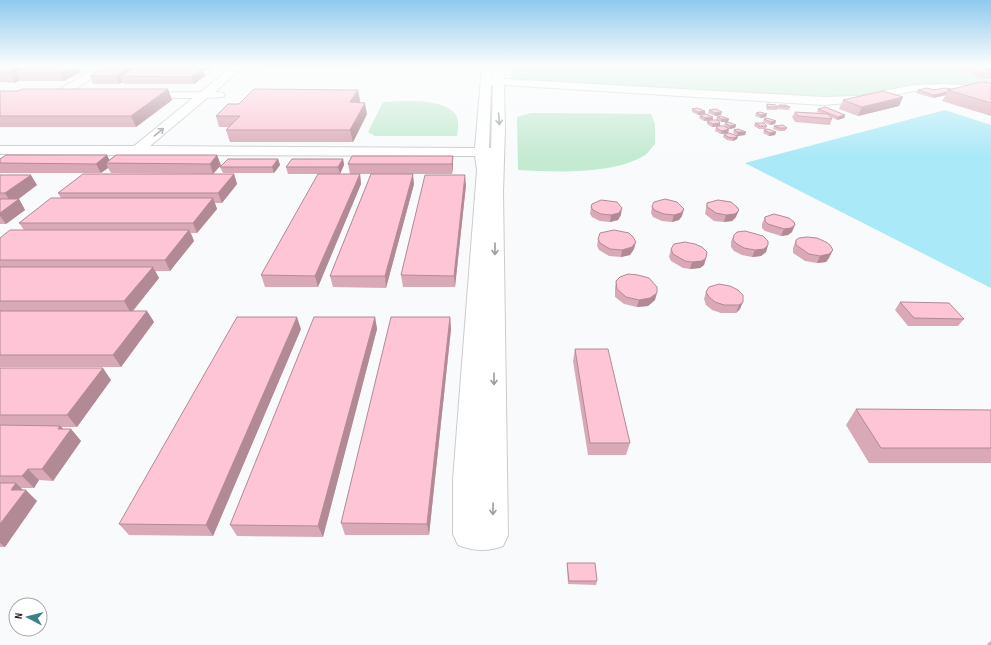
<svg xmlns="http://www.w3.org/2000/svg" width="991" height="645" font-family="'Sofia Sans Condensed',sans-serif">
<style>
.green{fill:#c4ead2}
.water{fill:#aae9f7}
.lines{fill:none;stroke-linecap:round;stroke-linejoin:round}
.tertiary-casing{stroke:#cccccd;stroke-width:2}
.tertiary{fill:#fff;fill-rule:evenodd}
.wall{fill:#daa9b7}
.shaded-wall{fill:#b18a95}
.building{fill:#fdc5d5;stroke:#b18a95}
.oneway{stroke:#9b9c9c}
</style>
<rect width="100%" height="100%" fill="#f9fafb"/>
<path class="green" d="M265 66H457L264 67Z
M510 66H991V88L940 85H911L845 99 511 80Z
M383 102C402 101 447 97 457 117 459 123 458 129 457 136H375L368 132Z
M531 113 651 114 655 124V144C652 147 649 152 645 155 613 175 555 172 518 170L517 117Z"/>
<path class="water" d="M945 110 991 125V288L745 163Z"/>
<g class="lines">
<g class="tertiary-casing">
<path id="tertiary" d="M101 66H114L62 96H54L52 94 54 92Z
M232 66H244L215 92 223 93 225 95 223 97 207 98 150 146 475 148 482 66H492V78H493V66H503L504 79 823 97 858 96 914 85 945 84 991 87V93L945 90 914 91 858 102 823 105 504 85 505 128 503 192 508 535 503 546C488 552 473 551 458 545L453 534V480L477 170 475 156 141 155 133 158 128 157 126 155 0 154V146H134L193 98H140L136 97 134 95 136 93 201 92ZM491 85H493L491 148H489Z"/>
</g>
<use href="#tertiary" class="tertiary"/>
</g>
<path class="wall" d="M0 66 81 72 64 81H21L20 80 15 83 0 82Z
M107 66H213L206 71H203L205 76 194 84H124L123 82 119 84H93L90 76Z
M456 66H471L470 69H456Z
M776 66H789V67L788 69H778Z
M970 66H991V77L990 79 979 78 967 70Z
M991 83V116L942 101 946 95 933 98 916 93 918 90 951 89Z
M168 89 172 100 136 127H0V91Z
M358 90 360 101 359 102 367 114 353 142H230L226 130 229 127H219L216 116 239 104Z
M903 97 899 106 858 116 839 109 843 100Z
M767 104 778 107 777 110H767L766 107Z
M779 105 790 107 789 110 777 109Z
M692 109 705 111V114L698 115 692 112Z
M818 109 845 115 844 118 837 120 831 117 832 119 830 125 795 122 792 117 795 112 821 113 817 112Z
M709 110 721 115 715 116 708 113Z
M756 113 766 117 760 118 755 116Z
M700 115 713 120H716L717 117 728 122H721L719 121 720 123V126H724L725 123 736 125 735 128 729 129 726 127 729 129 728 133 721 134 715 131 716 128 717 127H712L707 124V121L710 120 704 121 699 118Z
M764 119 775 124 770 125 763 122Z
M755 123 767 126 766 129H759L754 126Z
M774 126 787 128 785 131H779L773 129Z
M734 130 745 135 738 136 737 139 733 141 727 140 723 137 724 134 737 135 733 133Z
M764 130 776 132 775 135 769 136 763 133Z
M116 155 221 165 213 174 111 173 108 168 101 173H0V159L109 160Z
M453 156V166L452 174H374L414 184 386 288 333 287 330 276 371 174H350L348 164Z
M278 159 280 165 274 173H223L220 167Z
M343 159 344 165 340 174H288L286 167Z
M234 174 237 184 222 203H215L217 209 197 233H191L194 241 170 271H155L159 278 133 311H147L154 322 121 367H0V238L24 230 19 223 61 198 58 193Z
M360 174 361 184 318 287H265L261 275Z
M0 175 37 185 18 199H19L25 210 6 224H0Z
M466 185 455 287H403L401 275Z
M707 203 736 217 732 221 724 222 714 221 705 214Z
M652 206 682 216 679 220 672 222 662 221 653 217 651 213Z
M591 207 621 215 618 220 610 222 600 221 592 217 590 214Z
M765 217 792 232 788 235 781 236 765 231 762 228V224Z
M734 235 768 245 766 252 761 256 752 257 742 255 734 251 731 247V242Z
M598 239 634 249 630 255 621 257 609 256 599 250 597 246Z
M796 240 829 258 826 262 817 263 805 261 793 253V248Z
M671 249 706 258 704 265 700 268 690 269 683 268 671 261 669 257Z
M616 281 655 300 648 306 637 307 624 304 615 297V288Z
M738 290 740 309 736 313H721L712 310 706 305 704 299 706 292Z
M900 302 964 319 958 326H908L895 310Z
M375 317 377 329 323 537 237 536 230 525Z
M450 317 451 329 429 535H345L341 523Z
M301 329 213 536 129 535 119 524Z
M575 349 630 443 626 455H588L573 361Z
M0 368 111 380 77 427H62L63 429H71L81 441 53 481 39 480 34 488H20L37 501 5 547H0Z
M856 409 991 410V463H869L846 425Z
M567 563 597 581 596 585 568 584 567 567Z
M991 641V645H988L987 644Z"/>
<path class="shaded-wall" d="M22 66H33L17 73 20 80 15 83 9 72Z
M74 66H78L81 72 64 81 60 73Z
M132 66H136L138 72 121 76 123 82 119 84 116 76Z
M196 66H199L200 70 202 69 205 76 194 84 191 77 193 69Z
M205 66H213L206 71Z
M168 89 172 100 136 127 131 116Z
M358 90 360 101 352 114 350 102Z
M947 92 946 95 933 98 934 95Z
M903 97 899 106 858 116 862 107Z
M365 103 367 114 353 142 350 130Z
M705 111V114L698 115V112Z
M722 112 721 115 715 116V113Z
M767 114 766 117 760 118 761 115Z
M845 115 844 118 837 120 838 117Z
M713 117V120L704 121 705 118Z
M722 119H729L728 122H721Z
M776 121 775 124 770 125 771 122Z
M720 123V126L712 127 713 124Z
M736 125 735 128 729 129 730 126Z
M729 129 728 133 721 134 722 131Z
M738 132H746L745 135 737 136Z
M776 132 775 135 769 136 770 133Z
M738 136 737 139 733 141 734 138Z
M107 155 111 163H106L108 168 101 173 96 164Z
M217 155 221 165 213 174 210 164Z
M453 156V166L452 174V164Z
M278 159 280 165 274 173 272 167Z
M343 159 344 165 340 174 338 167Z
M234 174 237 184 222 203 218 193Z
M360 174 361 184 318 287 315 276Z
M413 174 414 184 386 288 385 276Z
M31 175 37 185 12 204 5 193Z
M465 175 466 185 455 287 454 276Z
M213 198 217 209 197 233 193 223Z
M19 199 25 210 6 224 0 216V213Z
M622 208 621 215 618 220 610 222 611 215Z
M684 209 682 216 679 220 672 222 674 215Z
M739 210 736 217 732 221 724 222 726 215Z
M795 225 792 232 788 235 781 236 784 229Z
M189 230 194 241 170 271 165 260Z
M636 242 634 249 630 255 621 257 622 250Z
M768 245 766 252 761 256 752 257 755 250Z
M833 250 829 258 826 262 817 263 820 256Z
M706 258 704 265 700 268 690 269 692 262Z
M153 267 159 278 131 313 124 301Z
M657 293 655 300 648 306 637 307 639 300Z
M743 302 740 309 736 313 739 305Z
M147 311 154 322 121 367 113 355Z
M297 317 301 329 213 536 206 525Z
M375 317 377 329 323 537 318 526Z
M450 317 451 329 429 535 427 524Z
M103 368 111 380 77 427 67 415Z
M60 426 68 434 71 429 81 441 53 481 42 469 58 429Z
M28 469 39 480 34 488 22 476Z
M16 483 24 491 26 490 37 501 5 547 0 543V524L11 490Z"/>
<path class="building" d="M0 66H22L9 72H0Z
M31 66H74L60 73H17Z
M107 66H132L116 76H90Z
M137 66H196L193 69H202L191 77 121 76Z
M972 66H991V69H985L991 72V73H982Z
M981 82 991 83V103L948 90Z
M927 88 934 90 944 88 951 89 948 90 947 92 934 95 918 90Z
M22 89H168L131 116H0V91H17Z
M254 89 358 90 350 102 365 103 350 130H226L240 116H216L228 104H239Z
M883 91 903 97 862 107 843 100Z
M767 104 776 105 778 107H768Z
M779 105H785L790 107 778 106Z
M825 107 845 115 838 117 818 109Z
M697 108 705 111 698 112 692 109Z
M716 109 722 112 715 113 709 110Z
M760 112 767 114 761 115 756 113Z
M795 112 828 114 832 119 798 116Z
M706 114 713 117 705 118 700 115Z
M721 116 729 119H722L717 117Z
M767 118 776 121 771 122 764 119Z
M711 120H718L720 123 713 124 707 121Z
M728 122 736 125 730 126 725 123Z
M755 123H764L767 126H760Z
M783 125 787 128H780L774 126Z
M718 126H724L729 129 722 131 716 128Z
M738 129 746 132H738L734 130Z
M768 129 776 132 770 133 764 130Z
M729 133 738 136 734 138 728 137 724 134Z
M6 155H107L96 164 0 163V159Z
M116 155H217L210 164 106 163Z
M352 156H453L452 164H348Z
M228 159H278L272 167H220Z
M292 159H343L338 167H286Z
M83 174H234L218 193H58Z
M318 174H360L315 276 261 275Z
M371 174H413L385 276H330Z
M0 175H31L5 193H0Z
M425 175H465L454 276 401 275Z
M51 198H213L193 223H19Z
M0 199H19L0 213Z
M665 199 677 202 684 209 681 213 674 215 664 214 654 210 652 206 654 202Z
M601 200 617 202 622 208 619 213 611 215 601 214 593 210 591 207 592 204Z
M718 200 731 202 737 207 739 210 735 214 726 215 716 213 707 207V203Z
M774 214 789 218 794 222 795 225 791 228 784 229 768 224 765 221V217Z
M10 230H189L165 260H0V238Z
M614 230 629 233 633 237 636 242 632 247 622 250 610 249 600 243 598 239 600 233Z
M745 231 763 236 768 241V245L764 249 755 250 744 248 737 244 733 240 734 235 737 232Z
M807 237 817 238 826 242 830 245 833 250 829 254 820 256 809 254 796 245V240L799 238Z
M685 242 695 244 702 247 707 252 706 258 702 261 692 262 685 261 673 254 671 249 674 244Z
M0 267H153L124 301H0Z
M628 274 638 275 649 278 657 287V293L650 298 639 300 626 297 617 289 616 281 620 277Z
M719 284 730 286 738 290 743 295V302L739 305H724L715 302 709 297 706 292 709 287Z
M900 302 949 303 964 319 914 318Z
M0 311H147L113 355H0Z
M237 317H297L206 525 119 524Z
M314 317H375L318 526 230 525Z
M391 317H450L427 524 341 523Z
M575 349H608L630 443H590Z
M0 368H103L67 415H0Z
M856 409 991 410V448H881Z
M0 425 60 426 58 429H71L42 469H28L22 476H0Z
M0 483H16L11 490H26L0 524Z
M567 563H595L597 581H569Z"/>
<defs><path id="oneway-shaft" d="M-6 0H5M1.5-3L5.5 0L1.5 3" fill="none" stroke-width="1.6" stroke-linecap="round" stroke-linejoin="round"/></defs>
<g class="oneway">
<use href="#oneway-shaft" transform="translate(499 119) rotate(86)"/>
<use href="#oneway-shaft" transform="translate(159 132) rotate(-40)"/>
<use href="#oneway-shaft" transform="translate(495 249) rotate(90)"/>
<use href="#oneway-shaft" transform="translate(494 379) rotate(90)"/>
<use href="#oneway-shaft" transform="translate(493 509) rotate(91)"/>
</g>
<linearGradient id="sky" x2="0" y2="1"><stop stop-color="#8fc9ee"/><stop offset="0.42" stop-color="#fcfdfd"/><stop offset="1" stop-color="#fcfdfd" stop-opacity="0"/></linearGradient>
<rect width="991" height="157" fill="url(#sky)"/>
<g transform="translate(28 617) rotate(277)"><circle r="19" fill="#ffffff" stroke="#a6a7a7"/>
<path d="M0-3L7 15L0 10L-7 15Z" fill="#3a818b"/>
<text y="-6" font-size="11" font-weight="bold" text-anchor="middle" fill="#212222">N</text>
</g>
</svg>
